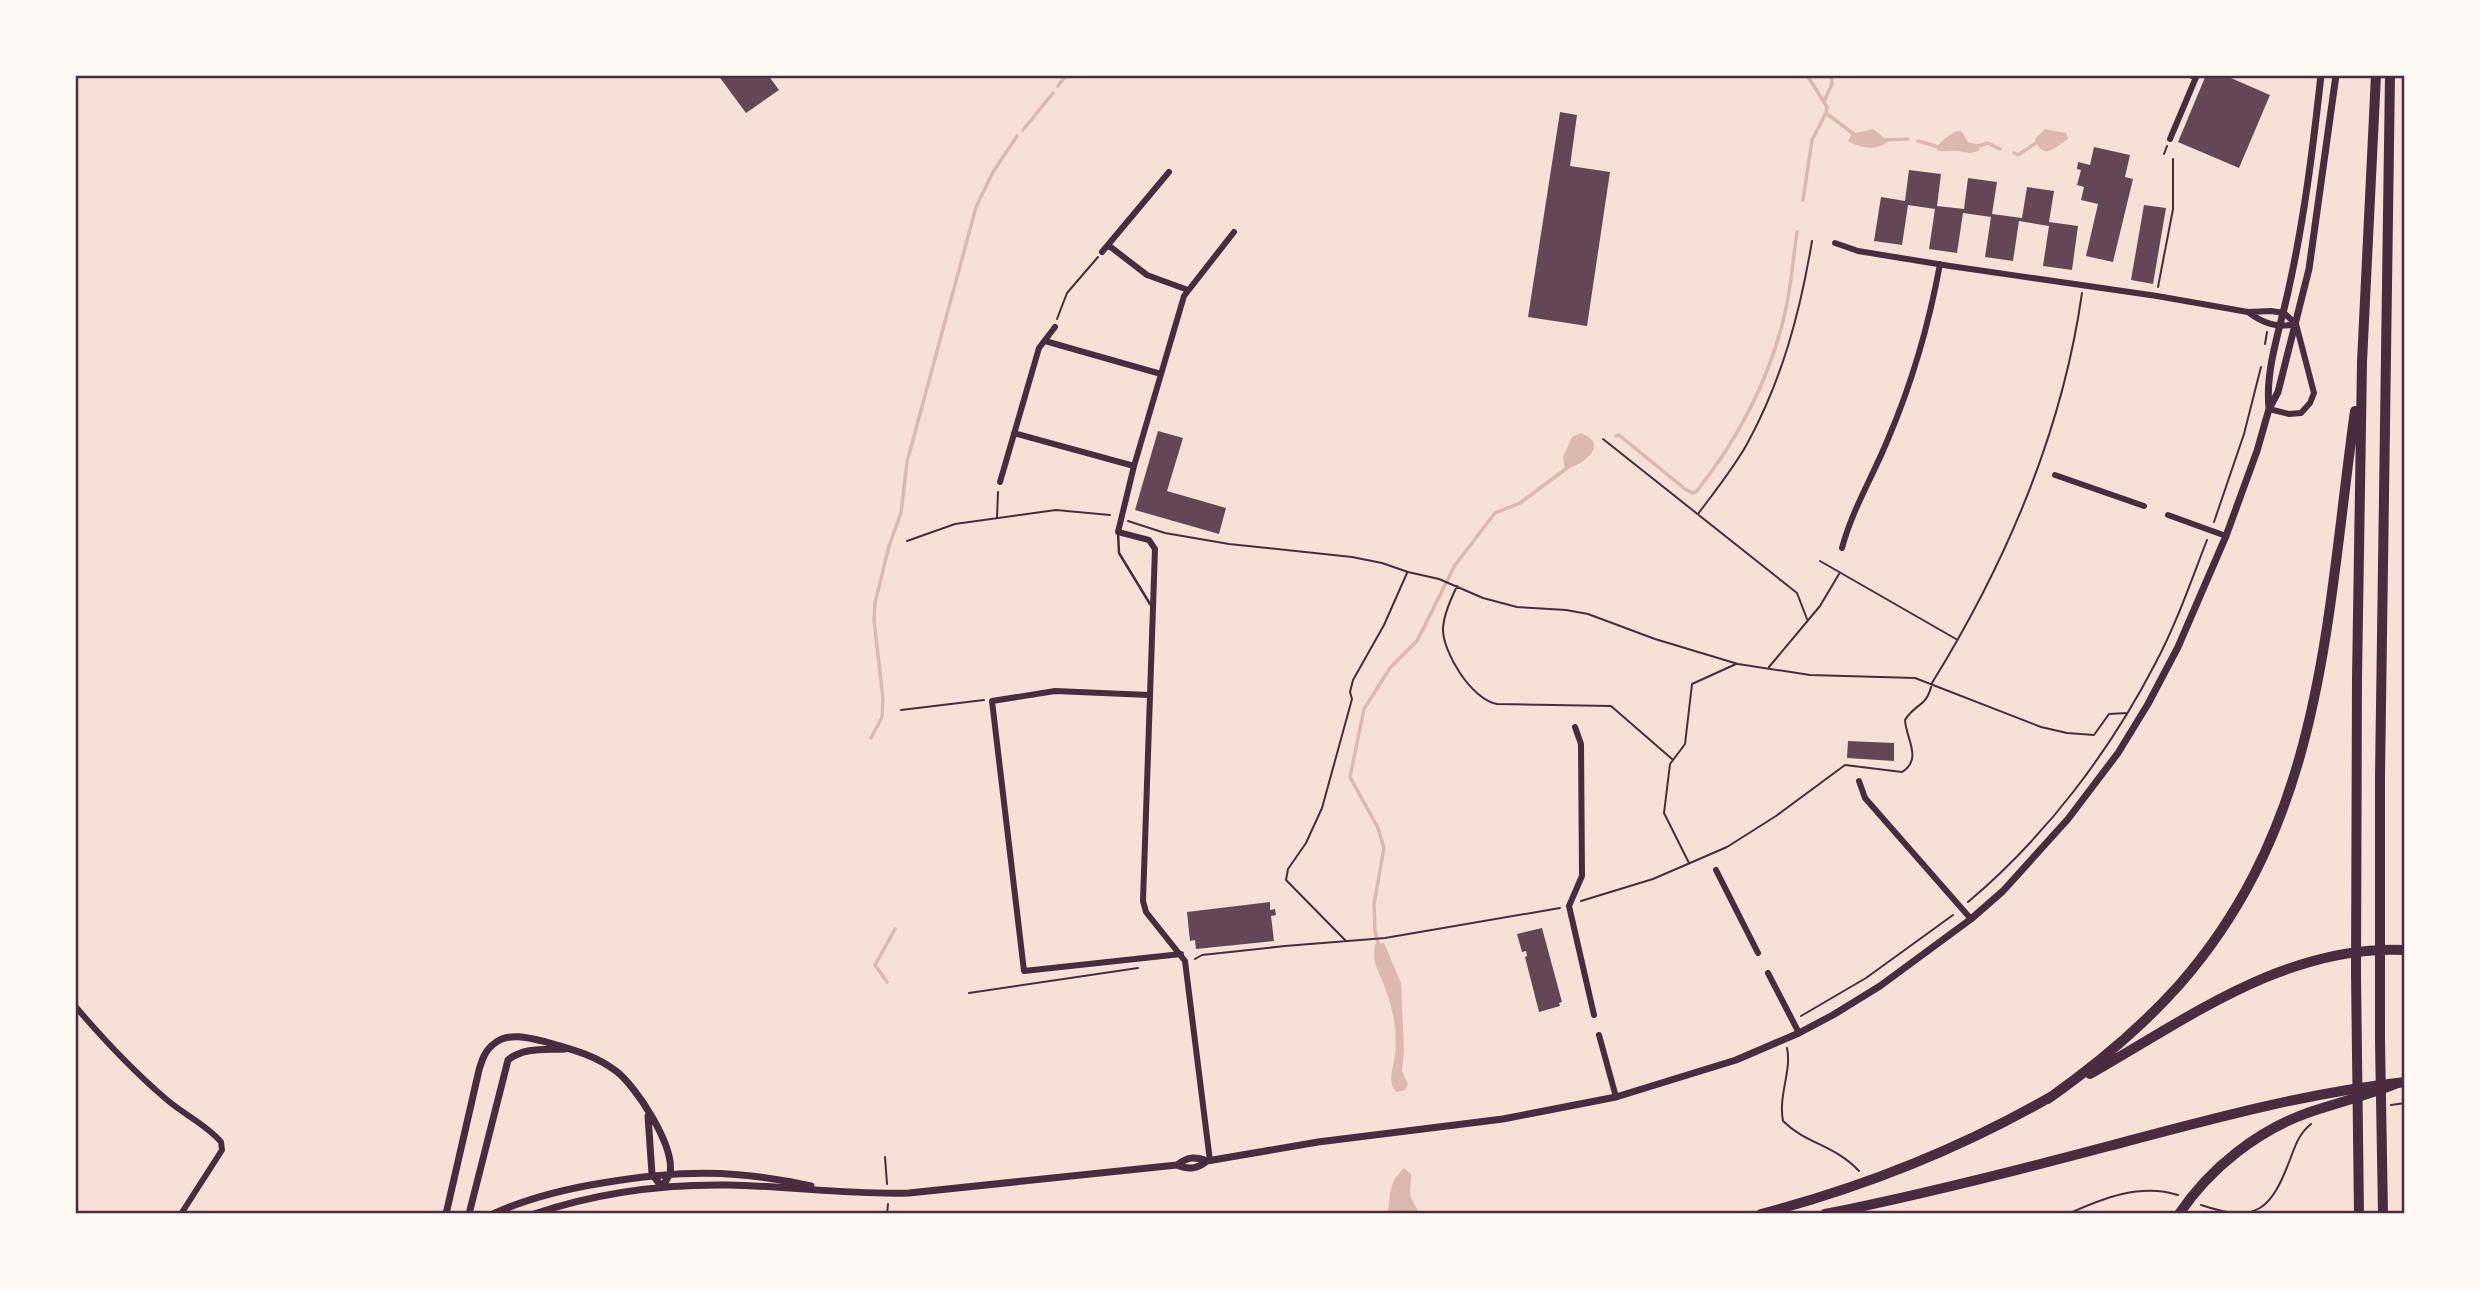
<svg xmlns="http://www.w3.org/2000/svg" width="2480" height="1289" font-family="Signika,sans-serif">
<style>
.water{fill:#dcb8b0}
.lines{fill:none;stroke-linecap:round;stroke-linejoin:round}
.stream{stroke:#dcb8b0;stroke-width:3.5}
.building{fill:#644757}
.path{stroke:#4a2c40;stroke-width:2}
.service{stroke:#4a2c40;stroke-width:2.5}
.minor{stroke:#4a2c40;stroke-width:6}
.tertiary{stroke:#4a2c40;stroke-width:7}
.trunk{stroke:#4a2c40;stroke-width:10}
.motorway{stroke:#4a2c40;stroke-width:10}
.neatline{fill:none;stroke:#4a2c40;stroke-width:2.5}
</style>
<rect width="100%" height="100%" fill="#f7e1d7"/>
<path class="water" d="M1873 129 1888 141C1877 152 1860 148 1848 141L1852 134Z
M2045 129 2066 133 2068 139C2055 147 2043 162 2035 139Z
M1957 131H1961L1968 142 1980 145 1979 150C1969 156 1966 151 1955 151 1948 150 1945 153 1937 150 1938 142 1950 134 1957 131Z
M1581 433C1611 445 1582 465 1565 470L1563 457 1572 437Z
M1384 943 1401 983 1404 1049 1402 1071 1408 1084 1405 1090 1396 1092C1387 1082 1393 1068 1395 1056 1398 1030 1392 1004 1382 980 1375 963 1373 964 1375 944Z
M1404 1168 1411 1174 1410 1196 1420 1214H1388C1390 1194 1389 1182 1404 1168Z"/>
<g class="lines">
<path class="stream" d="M1058 86 1066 75
M1824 101 1832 84 1831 75
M1826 113 1855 135
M1023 130 1053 93
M1883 140 1908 139
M1918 141 1939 147
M1978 146 1988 143 2000 149
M2014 153 2018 155 2036 143
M1803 200 1812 140 1826 113 1827 107 1807 75
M1616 436 1619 435 1685 489 1692 493 1696 492C1738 440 1770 378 1785 313 1791 287 1793 259 1797 232
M871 738 882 717 883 699 874 620 875 603 889 546 901 513 907 462 976 207 993 172 1017 136
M1379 948 1375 931 1374 904 1384 848 1378 828 1350 777 1364 709 1390 668 1417 641 1455 565 1495 513 1520 503 1567 468
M887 982 875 965 895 929"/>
</g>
<path class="building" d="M718 75H768L779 90 746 113Z
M2206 75H2224L2270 95 2239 168 2178 142Z
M1560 112 1577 115 1570 166 1610 172 1587 326 1528 317Z
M2094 147 2130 155 2125 177 2133 179 2113 262 2086 256 2098 204 2081 200 2084 187 2077 185 2081 170 2077 169 2078 162 2090 165Z
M1909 170 1941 174 1937 206 1964 209 1968 178 1997 182 1992 214 2022 218 2027 187 2054 191 2049 222 2078 226 2072 270 2043 266 2049 226 2019 221 2013 261 1985 257 1991 217 1963 213 1957 253 1929 249 1935 209 1908 205 1902 245 1874 241 1881 197 1905 201Z
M2144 205 2166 208 2153 284 2131 280Z
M1158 431 1183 438 1167 491 1226 508 1219 534 1135 510Z
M1848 741 1894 743V761L1847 758Z
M1270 902V910L1275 909 1276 915 1271 916 1274 941 1196 949 1195 940 1190 941 1187 912Z
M1542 928 1562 1002 1559 1003 1560 1006 1539 1012 1525 957 1527 956 1526 951 1522 952 1517 934Z"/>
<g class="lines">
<path class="path" d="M2164 154 2167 146
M2158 287 2173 209V159
M1057 319 1067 293 1098 257
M2265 344 2267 332
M1603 439 1797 593 1807 619
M1698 514C1715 491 1733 469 1747 444 1782 380 1800 313 1812 241
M997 518 998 492
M1128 521 1165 533 1229 544 1352 557 1382 563 1408 572 1439 579 1483 598 1517 607 1566 610 1588 614 1655 639 1738 664 1810 675 1915 678 2041 727 2067 733 2094 735 2109 714 2127 713
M2214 522 2244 434 2261 367
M907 541 955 524 1056 510 1110 515
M1820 561 1956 639
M1457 586C1451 599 1444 614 1443 628 1442 652 1472 700 1497 704L1611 706 1672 759
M1769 667 1820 606 1839 574
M901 710 984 700
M1689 863 1664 813 1670 764 1685 744 1692 684 1736 664
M1581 901 1653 879 1727 847 1776 816 1845 765 1902 772C1923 759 1906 739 1905 720 1916 702 1927 708 1932 683 2006 563 2062 434 2082 293
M1968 902C2045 837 2109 753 2155 664 2176 625 2191 581 2207 540
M1346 941 1286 880 1288 869 1306 843 1322 808 1352 699 1350 692 1353 680 1384 625 1407 573
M1195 959 1202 955 1285 946 1385 938 1560 908
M969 993 1138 968
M1801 1016 1866 978 1953 915
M1787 1048C1792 1071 1778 1095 1783 1121 1806 1144 1835 1145 1859 1171
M2391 1105 2405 1103
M885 1157 887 1184
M2201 1205C2258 1224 2271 1210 2291 1157 2296 1143 2300 1133 2311 1124
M887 1214 888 1204
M2068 1214C2103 1198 2141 1183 2178 1195"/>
<path class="service" d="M2186 75 2195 79
M1118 532 1119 553 1150 604"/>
<path class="minor" d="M2170 139 2197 75
M1835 243 1858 251 1950 266 2157 296 2248 312 2271 311 2284 313 2296 324
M1108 245 1147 275 1188 290
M1102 252 1169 172
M2248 312C2264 324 2277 328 2296 324
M1045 341 1161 374
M2269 409 2289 414 2301 413 2310 403 2314 393 2296 324
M1014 433 1134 466
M2055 475 2144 506
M1000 482 1039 348 1055 327
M2168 515 2226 536
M1842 548C1852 510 1873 476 1888 439 1912 383 1929 324 1940 264
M1149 695 1055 691 992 701 1024 971 1181 954
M1575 727 1581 744 1582 876 1569 906 1594 1015
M1859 781 1865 798 1971 919
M1716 870 1758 953
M1768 973 1799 1033
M75 1006C104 1040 132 1070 166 1099 183 1114 207 1125 221 1142L222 1150 181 1214
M1599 1035 1616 1097
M1210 1161 1185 961 1146 912 1143 901 1155 549 1149 540 1118 532 1134 466 1184 296 1234 232"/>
<path class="tertiary" d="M2269 408C2265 370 2280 329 2288 292 2304 221 2313 148 2321 75
M648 1116 652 1174 662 1187
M1177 1165C1187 1157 1195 1156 1207 1161
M446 1214 479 1070C482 1060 485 1050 495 1043 509 1032 530 1038 546 1042 571 1049 595 1055 616 1071 636 1086 675 1146 670 1173 669 1177 664 1183 662 1187
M469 1214 508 1060C524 1047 545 1050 565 1049
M493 1214C528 1198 565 1189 602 1183 679 1170 735 1169 811 1186
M534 1214C596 1193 663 1184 728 1185 789 1186 849 1195 909 1193L1177 1165C1189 1170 1197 1169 1207 1161L1318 1142 1503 1119 1616 1097 1736 1060 1799 1033 1833 1015 1880 986 1971 919 2003 891 2068 819 2118 753 2148 704 2178 647 2226 536 2257 451 2269 409 2278 392 2309 269 2336 75"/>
<path class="trunk" d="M1825 1214C1921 1195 2015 1171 2109 1146 2207 1120 2304 1093 2405 1082"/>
<path class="motorway" d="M2090 1074C2187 1019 2287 944 2405 950
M2048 1099C2096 1065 2141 1028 2180 984 2325 818 2326 617 2355 411
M1761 1214C1864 1187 1960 1149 2052 1096
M2179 1214C2210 1168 2258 1130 2310 1112 2340 1102 2369 1095 2398 1083
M2359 1214 2356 974 2357 678 2362 362 2376 75
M2383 1214 2380 1041V776L2390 75"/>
</g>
<rect width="2480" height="1289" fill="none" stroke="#fffaf5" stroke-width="154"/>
<rect x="77" y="77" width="2326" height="1135" class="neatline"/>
</svg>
